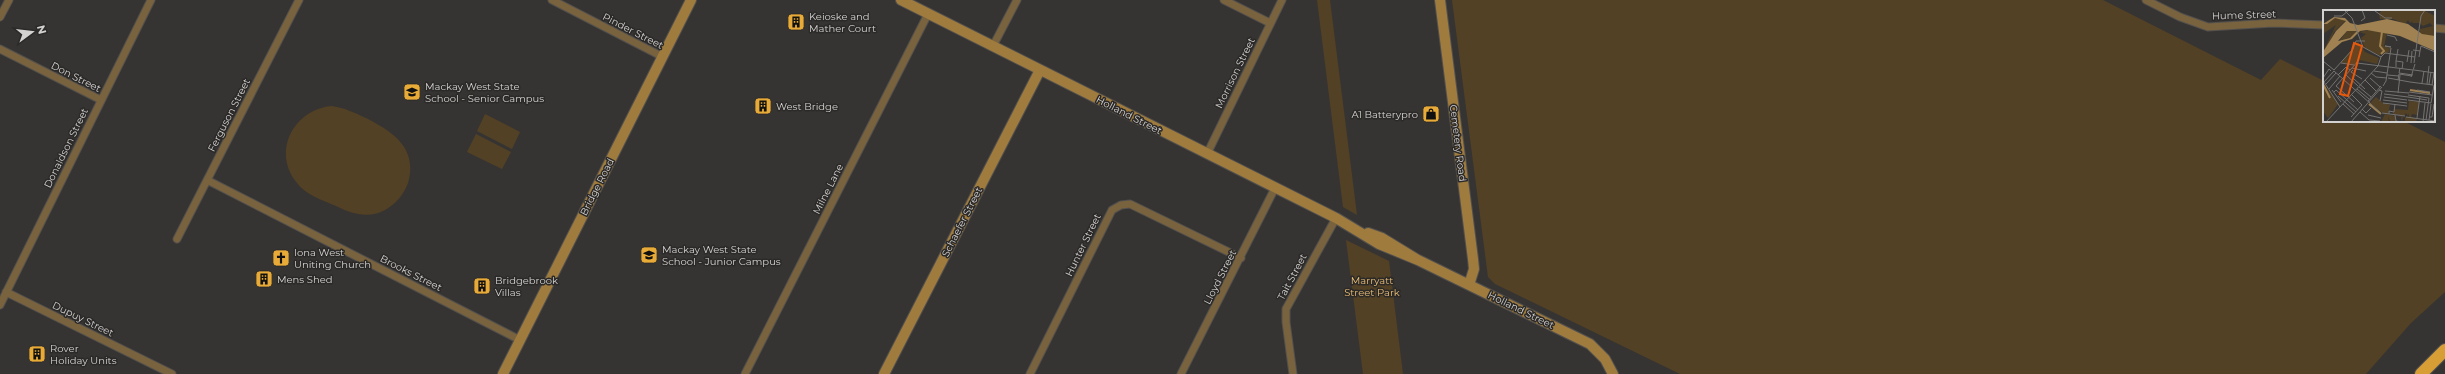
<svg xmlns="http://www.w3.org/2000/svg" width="2445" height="374" font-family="Montserrat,sans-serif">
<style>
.green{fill:#534125}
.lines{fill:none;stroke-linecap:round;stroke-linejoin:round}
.street-casing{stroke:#52504e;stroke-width:9}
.secondary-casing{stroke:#52504e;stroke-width:12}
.highway-casing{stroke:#52504e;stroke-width:14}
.street{stroke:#79623e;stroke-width:7}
.secondary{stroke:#9f7b3e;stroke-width:10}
.highway{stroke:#d79e36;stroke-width:12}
.labels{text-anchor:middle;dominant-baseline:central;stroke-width:3;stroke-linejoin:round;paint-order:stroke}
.street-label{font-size:10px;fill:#d3d2d0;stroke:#2c2a28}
.poi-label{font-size:10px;fill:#d3d2d0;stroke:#2c2a28;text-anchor:start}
.park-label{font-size:10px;fill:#ecbf77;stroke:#2c2a28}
.inset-river{fill:none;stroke:#9f8152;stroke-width:2}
.inset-road{fill:none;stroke:#757371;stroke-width:1}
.view{fill:#e8590c;fill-opacity:0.15;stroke:#e8590c;stroke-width:2}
.inset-edge{fill:none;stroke:#d3d2d0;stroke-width:2}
</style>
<rect width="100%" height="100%" fill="#363432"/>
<path class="green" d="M1317 0H1330L1357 215 1343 207Z
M1452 0H2103L2261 80 2280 59 2324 81V121H2403L2445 142V292L2411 323 2366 374H1680L1495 284 1488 277Z
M332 106C345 108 355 113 366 118 393 132 418 148 408 183 404 194 396 204 385 210 368 219 352 214 336 206 322 200 306 195 297 183 271 152 294 109 332 106Z
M485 114 520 132 512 149 477 131Z
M476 134 511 152 502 169 467 152Z
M1346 240 1389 261 1403 374H1363Z"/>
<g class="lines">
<g class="street-casing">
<path id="street" d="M552 0 663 57
M1224 0 1270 23
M2146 0 2180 17 2208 27 2273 23 2324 25
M0 17 9 0
M2434 28 2445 29
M993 46 1017 0
M0 49 101 100
M1207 154 1282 0
M207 180 520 340
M177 239 299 0
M6 292 172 374
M0 305 151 0
M745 374 928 14
M1030 374 1112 210 1121 205 1130 204 1241 258
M1181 374 1275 188
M1293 374 1286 322V309L1336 218"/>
</g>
<g class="secondary-casing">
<path id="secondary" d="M901 0 1336 218 1379 244 1418 260
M1440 0 1473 259 1474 269 1469 285
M1368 233 1382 238 1418 260 1590 344 1605 359 1613 374
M503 374 691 0
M884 374 1040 70"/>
</g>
<g class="highway-casing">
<path id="highway" d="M2421 374 2445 350"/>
</g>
<use href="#street" class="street"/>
<use href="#secondary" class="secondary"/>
<use href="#highway" class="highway"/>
</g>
<defs>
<g id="building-square" transform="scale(0.9)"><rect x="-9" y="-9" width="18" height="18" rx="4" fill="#e9ab38" stroke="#2c2a28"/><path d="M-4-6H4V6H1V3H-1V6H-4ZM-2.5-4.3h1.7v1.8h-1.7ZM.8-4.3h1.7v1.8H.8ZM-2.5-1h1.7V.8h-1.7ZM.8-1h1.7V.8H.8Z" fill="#111"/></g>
<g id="school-square" transform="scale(0.9)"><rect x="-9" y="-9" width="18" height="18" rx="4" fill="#e9ab38" stroke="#2c2a28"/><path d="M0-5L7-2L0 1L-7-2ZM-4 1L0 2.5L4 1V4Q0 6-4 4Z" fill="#111"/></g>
<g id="shop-square" transform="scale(0.9)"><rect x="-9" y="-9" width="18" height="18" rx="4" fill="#e9ab38" stroke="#2c2a28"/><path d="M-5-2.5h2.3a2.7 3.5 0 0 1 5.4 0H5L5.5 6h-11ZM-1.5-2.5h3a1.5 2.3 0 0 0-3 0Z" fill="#111"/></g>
<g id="church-square" transform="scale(0.9)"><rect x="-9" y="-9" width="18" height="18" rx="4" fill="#e9ab38" stroke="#2c2a28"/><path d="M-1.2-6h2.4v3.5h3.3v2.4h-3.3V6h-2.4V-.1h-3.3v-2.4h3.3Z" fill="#111"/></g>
</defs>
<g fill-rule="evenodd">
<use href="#building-square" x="796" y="22"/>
<use href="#school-square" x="412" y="92"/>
<use href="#building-square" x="763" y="106"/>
<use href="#shop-square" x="1431" y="114"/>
<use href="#school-square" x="649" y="255"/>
<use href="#church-square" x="281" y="258"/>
<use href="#building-square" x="264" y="279"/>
<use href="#building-square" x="482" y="286"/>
<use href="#building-square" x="37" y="354"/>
</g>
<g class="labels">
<g class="street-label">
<text transform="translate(2244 15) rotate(-2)">Hume Street</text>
<text transform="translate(633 31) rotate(27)">Pinder Street</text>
<text transform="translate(1235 73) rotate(-64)">Morrison Street</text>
<text transform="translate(76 77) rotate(27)">Don Street</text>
<text transform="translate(229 115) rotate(-63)">Ferguson Street</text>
<text transform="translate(1129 115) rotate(27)">Holland Street</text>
<text transform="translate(1458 143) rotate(83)">Cemetery Road</text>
<text transform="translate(66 148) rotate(-64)">Donaldson Street</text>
<text transform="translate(597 187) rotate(-63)">Bridge Road</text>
<text transform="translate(828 189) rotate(-63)">Milne Lane</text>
<text transform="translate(962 222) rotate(-63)">Schaefer Street</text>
<text transform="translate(1083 245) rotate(-64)">Hunter Street</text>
<text transform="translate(411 273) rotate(27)">Brooks Street</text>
<text transform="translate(1220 277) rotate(-63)">Lloyd Street</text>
<text transform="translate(1292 277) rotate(-62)">Tait Street</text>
<text transform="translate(1521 310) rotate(26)">Holland Street</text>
<text transform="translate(83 319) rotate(26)">Dupuy Street</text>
</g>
<g class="poi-label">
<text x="809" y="16">Keioske and<tspan x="809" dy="12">Mather Court</tspan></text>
<text x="425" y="86">Mackay West State<tspan x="425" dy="12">School - Senior Campus</tspan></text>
<text x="776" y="106">West Bridge</text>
<text x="1418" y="114" text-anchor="end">A1 Batterypro</text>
<text x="662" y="249">Mackay West State<tspan x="662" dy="12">School - Junior Campus</tspan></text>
<text x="294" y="252">Iona West<tspan x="294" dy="12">Uniting Church</tspan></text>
<text x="277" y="279">Mens Shed</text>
<text x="495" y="280">Bridgebrook<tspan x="495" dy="12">Villas</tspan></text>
<text x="50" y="348">Rover<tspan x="50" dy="12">Holiday Units</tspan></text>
</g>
<g class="park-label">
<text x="1372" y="280">Marryatt<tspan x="1372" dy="12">Street Park</tspan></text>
</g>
</g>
<g transform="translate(2323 10)">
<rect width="112" height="112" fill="#363432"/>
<path d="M59 0H100L112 6V34L97 27V19L110 16 107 13 100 16 96 13H89L90 11 87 13 85 10 82 14 70 9H57L56 4ZM12 8 23 10 11 22 5 37 0 42 13 15 0 24V15ZM50 19 64 23 61 36 67 38 66 42 56 45 42 38 38 28 43 24 36 22ZM24 21H34L30 27 18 30 11 38ZM35 32 42 42 56 48 54 54 37 50 31 55 18 53ZM0 73 15 94 5 108 0 101ZM53 87 60 93 67 95 65 104 58 102 47 93ZM86 91 96 92 94 105 89 104 88 107 94 109 93 112H82V107H86V103L85 106 83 103 81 106 70 104 71 99 85 100ZM62 104 72 106 82 107H80L79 111 78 107 72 106 73 112H68L65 107 66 112H58Z" fill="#534125"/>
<path d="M11 7 22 8 27 13 35 15 64 9 85 14 99 24 112 26V41L77 26 44 20 37 21 29 29 19 32 0 48V42L13 21 23 11 12 8 4 14H0ZM24 21H34L27 28 15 31Z" fill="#9f8152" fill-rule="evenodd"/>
<path class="inset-river" d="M58 44 61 41 57 36 59 22M0 74 7 88M87 80 107 83M46 94 58 104"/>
<path class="inset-road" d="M40 0H53M52 1 62 8H69M11 6H19L26 0M38 11 42 8 39 0M64 25 72 27 74 31M68 37 62 36 68 37M90 40 97 41 96 47M97 41 98 36 112 42M58 47 62 43 92 47M0 51 11 60M73 51 75 39M84 52 86 40M18 53 31 55M34 53 90 60M88 53 89 41M91 53 98 6 102 0M73 57V51L80 52 79 59M29 58 43 61M77 58 76 63 90 65M11 60 30 39 33 31H42M30 60 28 62 39 69M91 60 112 63M11 61 58 103M51 61 64 63M48 63 53 67 64 68M15 65 23 57 27 60M23 65 35 76M64 65 76 66M88 67 92 54M0 68 6 59 8 61M47 68 57 77M65 68 87 72M31 69 42 79M42 70 53 81M75 70 76 64 89 66M1 72 11 61M1 72 17 97M87 72 110 75M99 73 101 61M3 74 13 63M104 74 106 56M106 74 108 62M109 75 111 63M13 76 36 50M13 76 31 92M60 76 63 71 68 38M36 77 48 87M6 79 17 66M34 79 46 89M9 80 18 92M56 80 59 81 57 91M94 80 107 82M62 81 86 83M11 82 13 80 24 90M86 82 109 85M75 83 77 65M61 84 85 87M85 85 106 88M15 86 33 102M61 87 84 90M85 87 104 90M24 90 35 100M60 90 84 93M85 90 108 93M45 91 58 76M60 93 84 96M108 93 111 75M20 94 31 104M39 99 43 103 48 98M37 102 46 110 57 111M59 103 82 106M66 104V101L71 102 72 94M45 105 58 108M72 105 73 111 79 112M28 107 39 95 29 85M83 107 112 111M106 107H109L111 94M94 108 97 86M103 110 106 88M106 110 108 94M3 112 55 56 58 47 40 37 29 8 21 0M28 112 59 77M100 112 102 93"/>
<path class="view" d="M31 33 39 36 25 86 17 84Z"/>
<rect width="112" height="112" class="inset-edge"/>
</g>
<g transform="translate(32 32) rotate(75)" stroke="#2c2a28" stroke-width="3" paint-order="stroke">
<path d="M0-3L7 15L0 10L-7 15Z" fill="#d3d2d0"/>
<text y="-6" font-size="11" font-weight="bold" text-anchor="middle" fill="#d3d2d0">N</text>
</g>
</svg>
